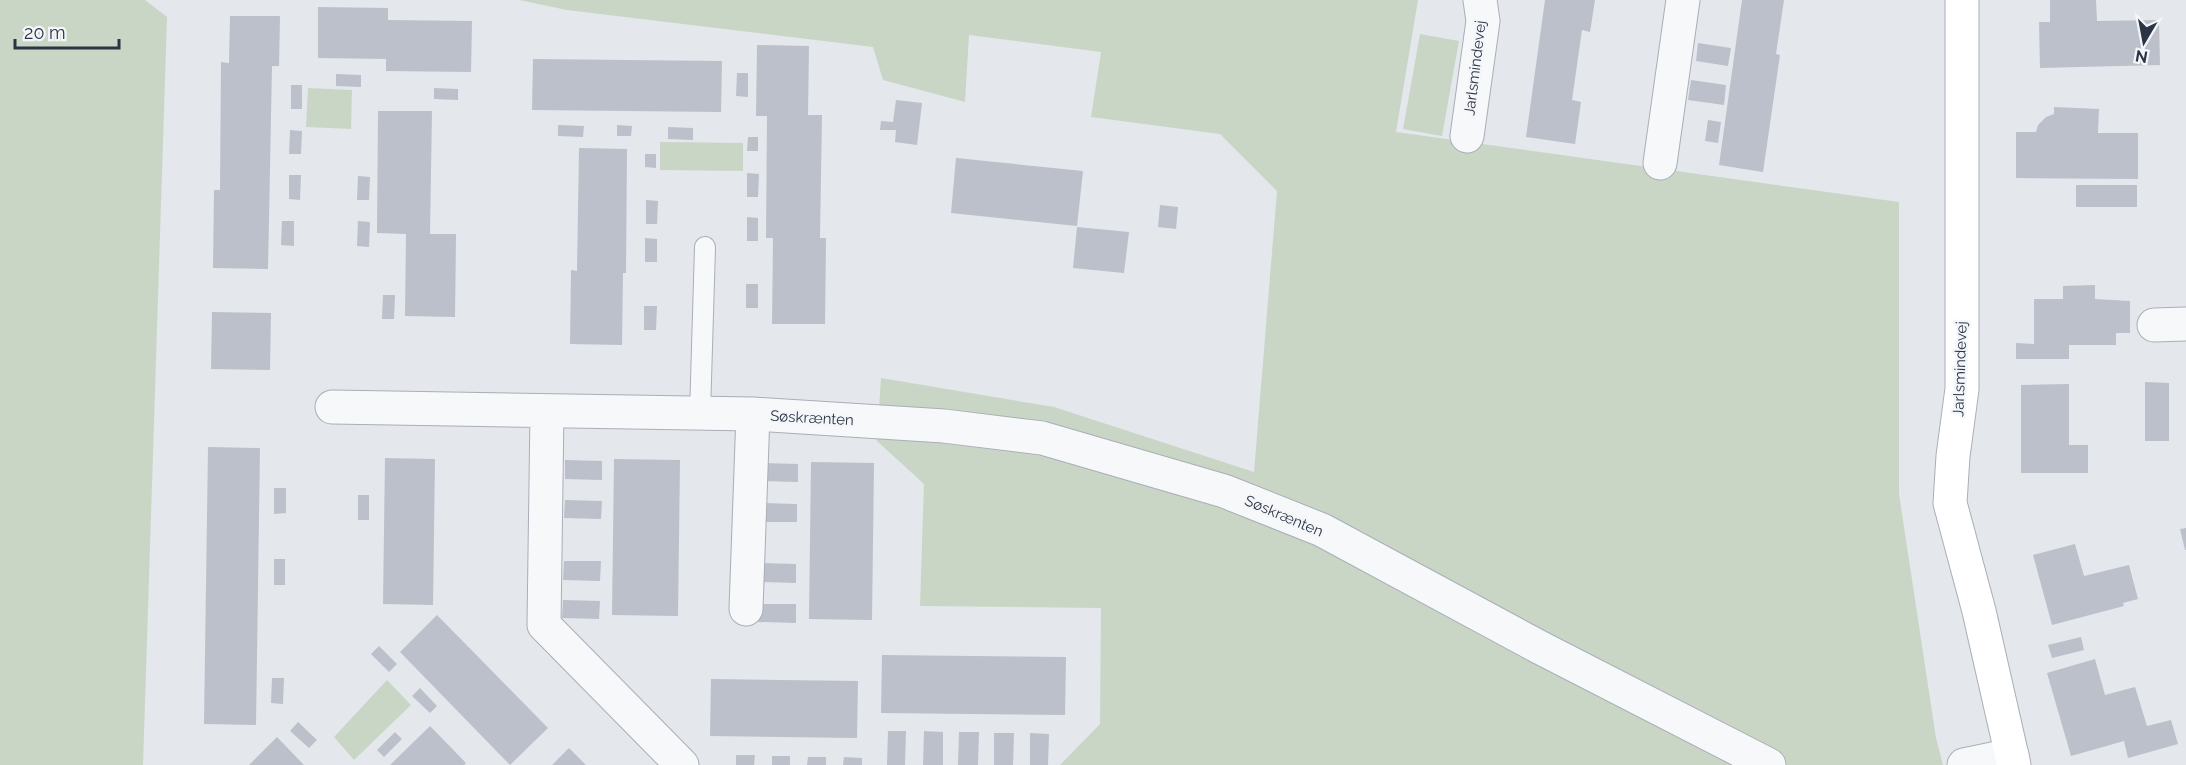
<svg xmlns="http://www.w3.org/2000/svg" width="2186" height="765" font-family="Raleway,sans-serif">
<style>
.green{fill:#c9d6c5}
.building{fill:#bbc0ca}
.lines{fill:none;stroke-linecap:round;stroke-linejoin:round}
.lane-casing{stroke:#a9aeb7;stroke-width:22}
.street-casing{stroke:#a9aeb7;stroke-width:35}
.secondary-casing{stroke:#a9aeb7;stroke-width:35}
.lane{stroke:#f7f8fa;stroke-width:20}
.street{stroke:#f7f8fa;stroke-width:33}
.secondary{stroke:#fff;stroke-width:33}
.labels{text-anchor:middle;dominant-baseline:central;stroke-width:5;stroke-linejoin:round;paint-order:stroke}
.street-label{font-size:15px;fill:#2b3445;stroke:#f4f6f9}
</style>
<rect width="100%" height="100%" fill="#e4e7ec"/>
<path class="green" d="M0 0H145L167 17 143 765H0Z
M519 0H1418L1396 132 1899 202V494L1936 738 1943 765H1060L1100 724 1101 608 920 606 924 484 877 441 881 378 1054 407 1254 472 1277 191 1220 134 1091 117 1101 52 969 35 965 102 883 80 873 47 567 10Z
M1420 34 1459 41 1442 136 1403 129Z
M308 88 352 90 351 129 306 127Z
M660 142 743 143V171L660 170Z
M387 680 411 705 354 760 334 737Z"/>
<path class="building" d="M1545 0H1595L1590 32 1582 30 1572 100 1581 102 1575 144 1526 137Z
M1742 0H1784L1776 54 1780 55 1763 172 1719 165Z
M2050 0H2096L2097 21 2159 20 2160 65 2040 68 2039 22H2050Z
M318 7 388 8V20L472 21 471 72 386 71V59L318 58Z
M230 16H280L279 66H272L268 269 213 268 214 190H220L221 62 229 63Z
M1698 43 1731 48 1728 66 1696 61Z
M757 45 809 46 808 115H822L820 238H826L825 324H772L773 238H766L767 116H756Z
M533 59 722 61 721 112 532 110Z
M737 73H748V97L736 96Z
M336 74 361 75V87L336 86Z
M1691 80 1726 85 1724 105 1688 100Z
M291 85H302V109H291Z
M434 88 458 89V100L434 99Z
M896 100 922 103 917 145 895 142 896 130H880L881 121 893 122Z
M2054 107 2099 109 2098 133H2138V179L2016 178V132H2036L2038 125 2046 117 2054 114Z
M378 111H432L430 234H456L455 317 405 316 406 234 377 233Z
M1708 120 1721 122 1718 143 1705 141Z
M558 125 584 126 583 137 558 136Z
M617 125 632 126 631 136H617Z
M668 127 693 128V140L668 139Z
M290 130 302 131 301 154H289Z
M748 137H758V151H747Z
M579 148 627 149 626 273H623L622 345 570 344 571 270 577 271Z
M645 154H656V168L645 167Z
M956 158 1083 171 1077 226 951 213Z
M747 173 759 174 758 197H747Z
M289 175H301L300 200 289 199Z
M358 176 370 177 369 200H357Z
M2076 185H2137V207H2076Z
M646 200 658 201 657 224H646Z
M1160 205 1178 207 1176 229 1158 227Z
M747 217 758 218V241H747Z
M282 221H294V246L281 245Z
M358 221 370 222 369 247 357 246Z
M1077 227 1129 232 1124 273 1073 268Z
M645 238 657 239V262H645Z
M746 284H758V308H746Z
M2095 285V299L2130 301V333H2116V345H2069V359H2016V343L2034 344V299H2063V286Z
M383 295H395L394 319H382Z
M644 306H657L656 330H644Z
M212 312 271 313 270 370 211 369Z
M2145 382 2169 383V441H2145Z
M2069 384V445H2088V473H2021V385Z
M208 447 260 448 256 725 204 724Z
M385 458 435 459 433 605 383 604Z
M614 459 680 460 678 616 612 615Z
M565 460 602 461V480L565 479Z
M811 462 874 463 872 620 809 619Z
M760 463 798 464V482L760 481Z
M274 488H286V513L274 514Z
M358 495H369V520H358Z
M565 500 602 501 601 519 564 518Z
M759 503 797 504V522H759Z
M2186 528V550H2185L2180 529Z
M2075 544 2084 576 2129 565 2138 599 2123 603 2124 606 2052 625 2033 555Z
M274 559H285V585H274Z
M564 561H601L600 581 563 580Z
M759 563 796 564V583L758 582Z
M563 600 600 601 599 619 562 618Z
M758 604H796V623L758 622Z
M437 615 548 728 510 765 400 652Z
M2081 637 2084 650 2052 658 2048 645Z
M379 646 397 664 389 672 371 654Z
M882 655 1066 657 1065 715 881 713Z
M2095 659 2105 695 2135 687 2147 726 2171 720 2178 744 2128 758 2124 741 2071 756 2047 673Z
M272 678H284L283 704 271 703Z
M711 679 858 681 857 738 710 736Z
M420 688 437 706 430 713 412 696Z
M298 722 317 740 309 748 290 731Z
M430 726 466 763 464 765H390Z
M888 731H906L905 765H887Z
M924 731 943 732V765H923Z
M395 732 402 739 384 757 377 750Z
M959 732H979L978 765H958Z
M994 733H1014L1013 765H994Z
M1030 733 1049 734 1048 765H1030Z
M277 737 304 765H249Z
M569 748 586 765H552Z
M736 755H755L754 765H736Z
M772 756H790V765H772Z
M808 757H826V765H807Z
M844 757 862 758V765H843Z"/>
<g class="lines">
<g class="lane-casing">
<path id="lane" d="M700 414 705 247"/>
</g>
<g class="street-casing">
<path id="street" d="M1467 136 1483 21 1480 0
M1660 163 1683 0
M2154 325 2186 324
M332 407 753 414 944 426 1042 438 1224 491 1322 530 1539 647 1769 765
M547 411 544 625 682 765
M746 609 753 414
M1964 765 2012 755"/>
</g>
<g class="secondary-casing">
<path id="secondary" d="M1962 0V389L1953 456 1950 503 1979 611 2014 765"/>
</g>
<use href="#lane" class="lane"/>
<use href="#street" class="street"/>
<use href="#secondary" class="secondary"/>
</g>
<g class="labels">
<g class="street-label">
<text transform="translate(1475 68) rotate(-83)">Jarlsmindevej</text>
<text transform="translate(1960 369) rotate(-88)">Jarlsmindevej</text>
<text transform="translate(812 418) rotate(3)">Søskrænten</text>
<text transform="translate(1284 516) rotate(23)">Søskrænten</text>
</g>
</g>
<g transform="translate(2144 42) rotate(190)" stroke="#f4f6f9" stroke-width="4.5" paint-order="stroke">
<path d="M0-4.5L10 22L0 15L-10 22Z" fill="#2b3445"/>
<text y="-9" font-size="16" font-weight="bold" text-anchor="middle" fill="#2b3445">N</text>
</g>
<path d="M15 39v9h104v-9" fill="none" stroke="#2b3445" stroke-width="3"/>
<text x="24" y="39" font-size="18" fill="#2b3445" stroke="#f4f6f9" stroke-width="4.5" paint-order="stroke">20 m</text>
</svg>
